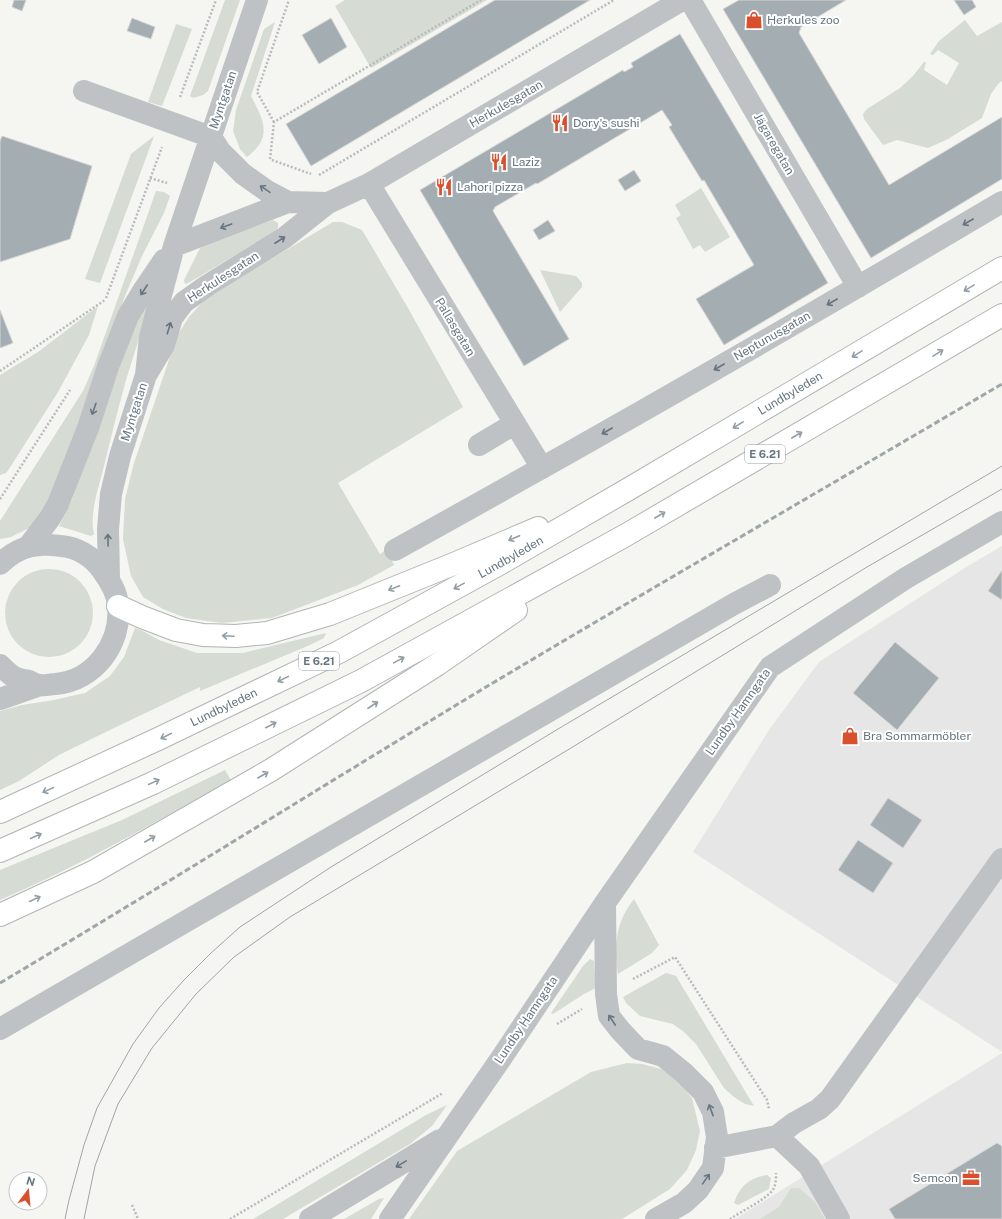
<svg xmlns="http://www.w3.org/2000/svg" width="1002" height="1219" font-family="'Public Sans',sans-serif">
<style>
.built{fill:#e5e6e5}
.green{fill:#d6dbd3}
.building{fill:#a4adb2;stroke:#d6d6d4}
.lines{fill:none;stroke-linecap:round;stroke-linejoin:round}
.highway-casing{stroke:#b1b5b8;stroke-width:24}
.path{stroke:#b8bbbd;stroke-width:2.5;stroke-dasharray:2 2;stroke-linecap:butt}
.minor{stroke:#bec2c5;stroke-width:22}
.highway{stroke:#fff;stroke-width:22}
.tram{stroke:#9fa6aa;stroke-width:1}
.rail{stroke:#9fa6aa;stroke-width:3;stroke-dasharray:6 3;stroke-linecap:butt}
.oneway{stroke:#657581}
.oneway2{stroke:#939ea7}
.labels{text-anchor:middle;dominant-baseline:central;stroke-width:4;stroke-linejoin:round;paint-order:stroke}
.shield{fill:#fff;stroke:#939ea7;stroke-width:1}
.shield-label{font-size:11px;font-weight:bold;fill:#657581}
.poi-label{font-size:12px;fill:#657581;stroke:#fff;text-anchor:start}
.street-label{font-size:12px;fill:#657581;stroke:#fff}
</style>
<rect width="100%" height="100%" fill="#f5f5f1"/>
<path class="built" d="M1002 546V1052L693 852 769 730 819 662 968 566Z
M1002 1053V1219H735Z"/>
<path class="green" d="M225 0H240L208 91 203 95 193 98 190 96Z
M345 0H487L371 68 335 6Z
M965 20 977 36 1002 22V81L998 84 991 94 982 118 948 139 928 148 897 140 883 145 864 119 863 114 867 109 900 88 913 76 924 62H926L924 70 947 85 959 63 938 50 933 55 930 54 939 41Z
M275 22 251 96C264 121 273 137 247 157L240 149 233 131 236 110 264 29Z
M176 24 192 29 162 106 148 102Z
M154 136 100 283 85 279 131 154Z
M701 188 730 237 705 252 700 245 693 249 676 218 681 215 675 205Z
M156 191 164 192 170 196 164 213 142 256 125 296 96 374 56 488 33 526 11 537 0 539V521L83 391 94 366Z
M273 220 278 223V228L274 232 190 282 185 284 184 280 200 248 209 243Z
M333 222H342L362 230 408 308 463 407 338 483 380 554 387 549 394 565 358 585 272 618 222 623 186 618 163 609 143 597 131 576 123 539 125 499 134 463 177 336 189 317 206 298Z
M540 270 576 276 582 283V287L560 312Z
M149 301C143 328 134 354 126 380 118 409 111 437 104 466 99 487 89 513 94 534L91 536 59 526 72 499 136 322Z
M98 306 89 335 58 392 9 469 6 473 0 475V375L38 352Z
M5 613a44 44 0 1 1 88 0a44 44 0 1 1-88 0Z
M135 628 141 630 159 640 197 653H243L326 633 324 638 310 645 200 691V687L114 728 59 755 19 781 0 790V711L22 705 54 700 85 693 110 676 124 657Z
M225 770 231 780C155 822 80 866 0 900V870L122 820Z
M634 899 659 945 652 953 618 974C613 945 616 922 634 899Z
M590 959 594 961 596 988 584 994 553 1014 551 1013 583 966Z
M666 973 670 974 676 976 754 1106 745 1104 734 1097 724 1088 696 1044 684 1032 673 1024 640 1016 626 1003 623 997Z
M627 1063 642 1064 661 1069 678 1080 692 1098 700 1131 696 1150 687 1170 670 1189 622 1219H409L457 1151 591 1072Z
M447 1105 432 1126 410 1144 283 1219H253L426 1115Z
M767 1175 771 1178 769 1189 738 1205 734 1203C740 1186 749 1178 767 1175Z
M791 1188H799L815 1202 825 1219H760L779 1207Z
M384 1198 371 1219H344L379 1199Z"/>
<path class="building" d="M14 0H26L22 11 12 7Z
M495 0H590L311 166 286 124Z
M739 0H846L801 27 799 33 889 185 1002 117V179L871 258 723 9Z
M954 0H972L976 7 964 15Z
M132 18 155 27 151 39 127 31Z
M331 18 347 47 319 64 302 35Z
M680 34 828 283 724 345 696 299 754 265 704 180 702 181 669 127 672 125 662 110 537 184 536 183 495 207 493 211 569 339 524 366 420 190 623 70 624 72 633 67 631 63Z
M2 136 92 166 70 239 0 262V141Z
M634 170 641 181 625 191 618 180Z
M548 220 555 231 539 240 533 230Z
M0 310 13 343 0 348Z
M1002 570V600L988 591Z
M895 642 939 678 897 730 853 693Z
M888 798 922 820 903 848 870 825Z
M858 840 893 863 873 893 838 870Z
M997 1143 1002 1146V1219H895L889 1209Z"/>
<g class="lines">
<g class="highway-casing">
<g id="highway">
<path d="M118 606 142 617 176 630 203 635 236 636 267 633 330 614 456 563 538 528"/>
<path id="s1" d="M0 812 158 739 339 652 501 563 627 490 1002 268"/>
<path d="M0 851 153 783 361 681 626 535 1002 315"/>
<path d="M0 915 93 872 271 770 438 664 516 610"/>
</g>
</g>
<path class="path" d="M180 97 216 0
M274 122 257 92 289 0
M270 159 274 122 481 0
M272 160 311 174
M319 175 614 0
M150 178 167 183
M106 298 162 147
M0 371 105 300
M0 499 70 390
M633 979 675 957 767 1100 769 1109
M557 1024 582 1009
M132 1205 138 1219
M230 1219 443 1093
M730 1219C742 1211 763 1201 772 1191 776 1186 776 1179 776 1173"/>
<path class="minor" d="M690 0 858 287
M84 91 211 137 220 151 243 174 267 191 288 202 328 203
M369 184 542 468
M174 246 288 202
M146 375 164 345 172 318 184 302 208 285 284 238 328 203 369 184 682 0
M479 445 514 424
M28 547 50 518 58 504 88 428 108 367 128 316 143 291 164 260
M395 550C599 437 801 321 1002 202
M0 564C19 546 36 542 61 546 77 547 93 557 102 570 110 581 117 592 118 605 122 644 94 681 55 684 51 684 45 686 40 685 36 685 32 683 29 681 24 680 18 679 14 677 9 674 4 669 0 665
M109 579 108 529 111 494 120 456 146 375 150 337 174 246 257 0
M0 699 40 685
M605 903 606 994 609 1016 620 1030 638 1049 663 1056 684 1073 703 1092 713 1112 717 1137 713 1168 698 1190 684 1203 656 1219
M0 1029 734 604 770 585
M777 1136 809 1166 839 1219
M715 1148 777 1136 794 1123 819 1109 830 1099 1002 859
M310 1219 440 1140
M390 1219 502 1057 605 903 770 667 906 578 1002 522"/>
<use href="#highway" class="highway"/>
<path class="tram" d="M65 1219 69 1200 84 1145 97 1108 133 1044 159 1008 184 980 211 953 240 927 331 867 558 729 1002 466
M84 1219 95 1166 118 1104 152 1048 196 994 234 957 290 917 571 748 867 567 1002 489"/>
<path class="rail" d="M0 983C163 886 324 785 486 687 657 585 830 485 1002 384"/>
</g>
<defs><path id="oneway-shaft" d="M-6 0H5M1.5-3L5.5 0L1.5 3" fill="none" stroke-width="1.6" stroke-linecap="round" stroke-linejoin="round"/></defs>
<g class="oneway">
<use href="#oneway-shaft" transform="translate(265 189) rotate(-146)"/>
<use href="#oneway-shaft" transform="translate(968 222) rotate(150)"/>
<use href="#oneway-shaft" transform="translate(226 226) rotate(160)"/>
<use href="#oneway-shaft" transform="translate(280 240) rotate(-33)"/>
<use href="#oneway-shaft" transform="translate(144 290) rotate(123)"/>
<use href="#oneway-shaft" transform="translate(832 302) rotate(150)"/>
<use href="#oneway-shaft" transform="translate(169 328) rotate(-73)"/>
<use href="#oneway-shaft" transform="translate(719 367) rotate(150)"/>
<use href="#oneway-shaft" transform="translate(94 409) rotate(109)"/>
<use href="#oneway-shaft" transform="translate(607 431) rotate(150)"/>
<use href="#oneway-shaft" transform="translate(108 540) rotate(-91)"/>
<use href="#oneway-shaft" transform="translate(612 1020) rotate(-123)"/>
<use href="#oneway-shaft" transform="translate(711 1110) rotate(-110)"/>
<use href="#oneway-shaft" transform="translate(401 1164) rotate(149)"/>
<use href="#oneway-shaft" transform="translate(706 1179) rotate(-55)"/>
</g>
<g class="oneway2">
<use href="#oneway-shaft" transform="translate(969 288) rotate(149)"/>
<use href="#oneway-shaft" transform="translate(938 353) rotate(-31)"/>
<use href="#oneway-shaft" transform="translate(857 354) rotate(149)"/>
<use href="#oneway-shaft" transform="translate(738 425) rotate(149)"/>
<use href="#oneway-shaft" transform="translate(797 435) rotate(-30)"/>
<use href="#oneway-shaft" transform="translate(660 515) rotate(-30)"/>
<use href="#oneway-shaft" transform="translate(514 538) rotate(157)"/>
<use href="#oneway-shaft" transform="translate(459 586) rotate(151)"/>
<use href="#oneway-shaft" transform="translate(394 588) rotate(158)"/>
<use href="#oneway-shaft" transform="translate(228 636) rotate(-177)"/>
<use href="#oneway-shaft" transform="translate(399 660) rotate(-29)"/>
<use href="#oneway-shaft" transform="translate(283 679) rotate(154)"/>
<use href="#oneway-shaft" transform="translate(373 705) rotate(-33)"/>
<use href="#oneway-shaft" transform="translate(271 725) rotate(-27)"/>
<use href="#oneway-shaft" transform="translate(166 736) rotate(154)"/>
<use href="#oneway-shaft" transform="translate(263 775) rotate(-30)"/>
<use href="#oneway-shaft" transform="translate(154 782) rotate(-25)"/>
<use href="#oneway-shaft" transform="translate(48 790) rotate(155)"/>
<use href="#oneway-shaft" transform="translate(36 836) rotate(-24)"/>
<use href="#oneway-shaft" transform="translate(150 839) rotate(-30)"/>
<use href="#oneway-shaft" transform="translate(35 899) rotate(-25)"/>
</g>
<defs>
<g id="shop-bare" transform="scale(1.38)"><path d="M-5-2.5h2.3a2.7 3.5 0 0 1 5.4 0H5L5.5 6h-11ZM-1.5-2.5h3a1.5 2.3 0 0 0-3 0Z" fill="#da4f2c" stroke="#fff" stroke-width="2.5" paint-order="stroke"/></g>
<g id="restaurant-bare" transform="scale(1.38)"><path d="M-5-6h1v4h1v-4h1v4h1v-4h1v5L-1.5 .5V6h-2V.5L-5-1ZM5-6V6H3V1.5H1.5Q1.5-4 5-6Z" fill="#da4f2c" stroke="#fff" stroke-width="2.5" paint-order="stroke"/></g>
<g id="office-bare" transform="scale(1.38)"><path d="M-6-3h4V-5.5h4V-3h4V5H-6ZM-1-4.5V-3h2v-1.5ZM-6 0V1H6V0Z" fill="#da4f2c" stroke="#fff" stroke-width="2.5" paint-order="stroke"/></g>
</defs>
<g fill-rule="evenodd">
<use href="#shop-bare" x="754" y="20"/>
<use href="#restaurant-bare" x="560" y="123"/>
<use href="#restaurant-bare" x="499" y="162"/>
<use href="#restaurant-bare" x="444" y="187"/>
<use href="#shop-bare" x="850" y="736"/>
<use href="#office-bare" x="971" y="1178"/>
</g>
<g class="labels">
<g class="shield">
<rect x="745" y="445" width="40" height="18" rx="3"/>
<rect x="299" y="652" width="40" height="18" rx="3"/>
</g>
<g class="shield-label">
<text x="765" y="454">E 6.21</text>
<text x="319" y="661">E 6.21</text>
</g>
<g class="poi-label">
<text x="767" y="20">Herkules zoo</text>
<text x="573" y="123">Dory's sushi</text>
<text x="512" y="162">Laziz</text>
<text x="457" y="187">Lahori pizza</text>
<text x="863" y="736">Bra Sommarmöbler</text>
<text x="958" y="1178" text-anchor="end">Semcon</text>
</g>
<g class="street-label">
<text transform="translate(223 100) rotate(-71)">Myntgatan</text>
<text transform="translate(506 104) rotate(-30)">Herkulesgatan</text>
<text transform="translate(774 144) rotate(60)">Jägaregatan</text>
<text transform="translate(223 277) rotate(-33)">Herkulesgatan</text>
<text transform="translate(455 327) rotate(59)">Pallasgatan</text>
<text transform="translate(772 336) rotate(-30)">Neptunusgatan</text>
<text stroke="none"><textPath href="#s1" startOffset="895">Lundbyleden</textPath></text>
<text transform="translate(134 412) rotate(-72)">Myntgatan</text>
<text stroke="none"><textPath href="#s1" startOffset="571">Lundbyleden</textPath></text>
<text stroke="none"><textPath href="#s1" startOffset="247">Lundbyleden</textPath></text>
<text transform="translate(738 712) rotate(-55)">Lundby Hamngata</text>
<text transform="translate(526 1020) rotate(-56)">Lundby Hamngata</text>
</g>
</g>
<g transform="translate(28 1191) rotate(16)"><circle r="19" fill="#ffffff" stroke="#c1c8cd"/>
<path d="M0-3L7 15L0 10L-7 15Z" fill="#da4f2c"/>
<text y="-6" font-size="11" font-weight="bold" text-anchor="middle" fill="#657581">N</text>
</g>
</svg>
